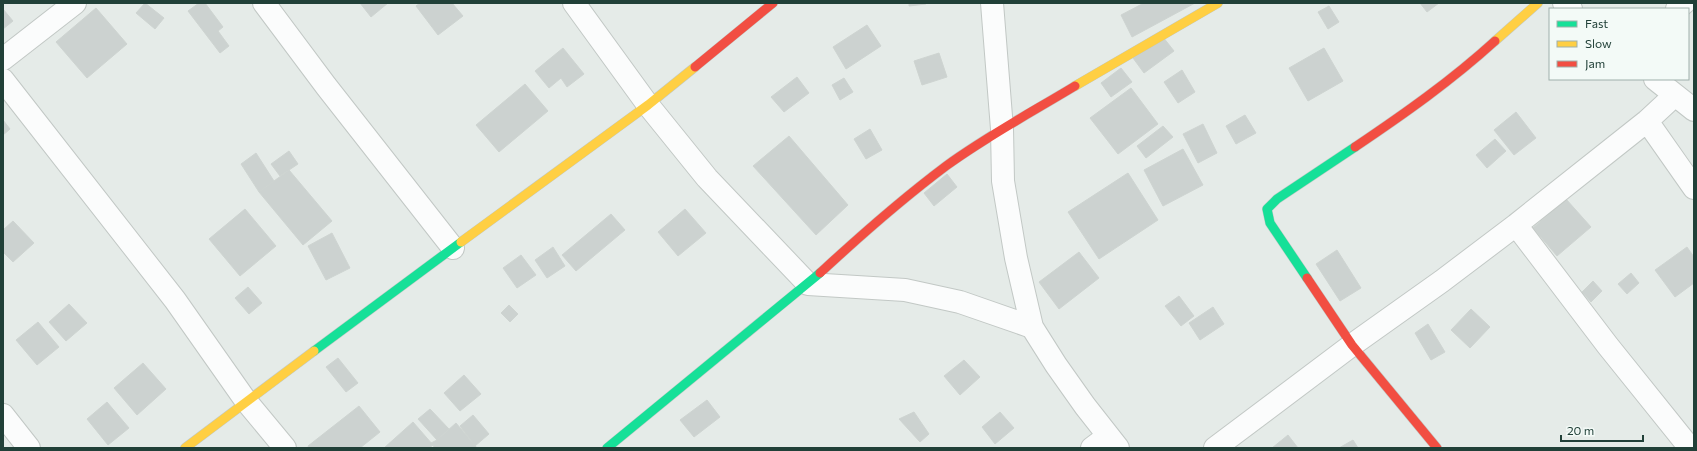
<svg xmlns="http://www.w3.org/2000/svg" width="1697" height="451" font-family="Commissioner,sans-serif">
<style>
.building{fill:#ccd2d0;stroke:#ced4d1}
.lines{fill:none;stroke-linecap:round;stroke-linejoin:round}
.street-casing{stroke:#c2c8c5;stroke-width:24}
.fast-casing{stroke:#c0c9c5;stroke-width:10}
.slow-casing{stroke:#c0c9c5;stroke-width:10}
.jam-casing{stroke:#c0c9c5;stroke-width:10}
.street{stroke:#fbfcfc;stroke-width:22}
.fast{stroke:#16e098;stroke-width:9}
.slow{stroke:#ffcf43;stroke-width:9}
.jam{stroke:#f24e42;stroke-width:9}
</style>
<rect width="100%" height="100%" fill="#e5ebe8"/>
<path class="building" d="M145 3 164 18 155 29 136 13Z
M199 3H205L223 27 218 31 229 46 220 53 188 11Z
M360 3H388L371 17Z
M420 3H452L463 16 438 35 416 6Z
M909 3H926V4L909 6Z
M1144 3H1195L1132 37 1121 15Z
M1420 3H1439L1427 12Z
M1329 6 1339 22 1328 29 1318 12Z
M96 8 127 44 87 78 56 42Z
M3 9 13 21 3 29Z
M867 25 881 46 846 69 833 47Z
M1163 37 1174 51 1144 73 1133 58Z
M563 48 584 74 567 87 561 78 549 88 535 71Z
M1324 48 1343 81 1308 101 1289 68Z
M939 53 947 77 922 85 914 61Z
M1121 68 1132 82 1111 97 1101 83Z
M1182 70 1195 92 1178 103 1164 82Z
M797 77 809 93 784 112 771 97Z
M844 78 853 92 840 100 832 85Z
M525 84 548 111 499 152 476 125Z
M1131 88 1158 124 1118 154 1090 118Z
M1516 112 1536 138 1514 155 1494 130Z
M1245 115 1256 133 1236 144 1226 126Z
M3 120 10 129 3 135Z
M1203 124 1217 153 1198 163 1183 134Z
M1163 126 1173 137 1146 158 1137 146Z
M870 129 882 150 866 159 854 139Z
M789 136 848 205 816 235 753 166Z
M1495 139 1506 151 1487 168 1476 155Z
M1183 149 1203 185 1163 206 1144 170Z
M289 151 298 164 280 176 271 164Z
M256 153 274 181 259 192 241 164Z
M289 170 332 221 303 245 259 192Z
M1128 173 1158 220 1099 259 1068 212Z
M947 174 957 187 934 206 924 193Z
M1566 199 1591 227 1557 256 1533 228Z
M245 209 276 246 240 276 209 239Z
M685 209 706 233 678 256 658 232Z
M611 214 625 230 576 271 562 255Z
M13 221 34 243 13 262 3 252V230Z
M332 233 350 268 326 280 308 246Z
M553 247 565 266 547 278 535 260Z
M1687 247 1694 257V283L1675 297 1655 270Z
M1337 250 1361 288 1340 301 1316 264Z
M1079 252 1099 278 1059 309 1039 282Z
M521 255 536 275 517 288 503 268Z
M1631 273 1639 283 1627 294 1618 284Z
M1593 281 1602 291 1591 302 1582 292Z
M248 287 262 303 249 314 235 298Z
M1179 296 1194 316 1181 326 1165 306Z
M69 304 87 323 66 341 49 322Z
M509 305 518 314 510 322 501 313Z
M1213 307 1224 324 1200 340 1189 323Z
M1471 309 1490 327 1470 348 1451 330Z
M38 322 59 347 37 365 16 340Z
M1428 324 1445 352 1431 360 1415 333Z
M338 358 358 383 346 392 326 367Z
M964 360 980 377 960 395 944 376Z
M143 363 166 389 137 415 114 388Z
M464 375 481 394 460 411 444 393Z
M707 400 720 417 694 437 680 420Z
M107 402 129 428 108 445 87 419Z
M359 406 380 432 360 448H309L308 446Z
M430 409 449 429 437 440 418 419Z
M914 412 929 434 920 442 899 419Z
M1000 412 1014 428 995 444 982 427Z
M473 415 489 434 475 446 460 426Z
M413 422 433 445 429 448H384Z
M456 423 477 448H435L431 443 437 440Z
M1288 435 1298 448H1272Z
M1353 440 1358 448H1339Z"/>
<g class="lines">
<g class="street-casing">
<path id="street" d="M264 3 326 86 453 248
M574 3 648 105 707 178 808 284 905 290 960 302 1032 327
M992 3 1002 129 1003 181 1016 258 1032 327 1056 365 1085 406 1118 448
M1564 3 1571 9
M1677 9 1684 3
M3 59 75 3
M1655 79 1694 110
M3 80 175 300 246 401 285 448
M1647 121 1694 188
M1516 225 1608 346 1690 448
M3 415 29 448
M1092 448 1108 436
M1215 448 1352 345 1442 281 1516 225 1647 121 1675 95"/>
</g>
<g class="fast-casing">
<path id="fast" d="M1307 278 1270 223 1267 209 1277 199 1355 147
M314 351 461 242
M607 448 820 273"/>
</g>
<g class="slow-casing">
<path id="slow" d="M1495 41 1538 3
M1075 86 1218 3
M461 242 648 105 695 67
M185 448 314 351"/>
</g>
<g class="jam-casing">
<path id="jam" d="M695 67 773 3
M1355 147C1404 114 1451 81 1495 41
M820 273C861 235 902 199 946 166 987 136 1032 112 1075 86
M1307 278 1352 345 1437 448"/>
</g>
<use href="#street" class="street"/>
<use href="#fast" class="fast"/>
<use href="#slow" class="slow"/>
<use href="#jam" class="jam"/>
</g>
<rect width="1697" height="451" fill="none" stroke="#214038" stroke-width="8"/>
<rect x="1549" y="8" width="140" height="72" fill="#f3faf7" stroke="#9fb0ab"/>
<rect x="1557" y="21" width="20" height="6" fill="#16e098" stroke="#9fb0ab"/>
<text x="1585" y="28" font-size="12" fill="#214038">Fast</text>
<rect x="1557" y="41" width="20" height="6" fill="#ffcf43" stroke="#9fb0ab"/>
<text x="1585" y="48" font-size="12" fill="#214038">Slow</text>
<rect x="1557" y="61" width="20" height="6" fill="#f24e42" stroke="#9fb0ab"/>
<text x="1585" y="68" font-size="12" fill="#214038">Jam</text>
<path d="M1561 435v6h82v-6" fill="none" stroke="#214038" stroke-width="2"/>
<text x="1567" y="435" font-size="12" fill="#214038" stroke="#f3faf7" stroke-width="3" paint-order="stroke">20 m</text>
</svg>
